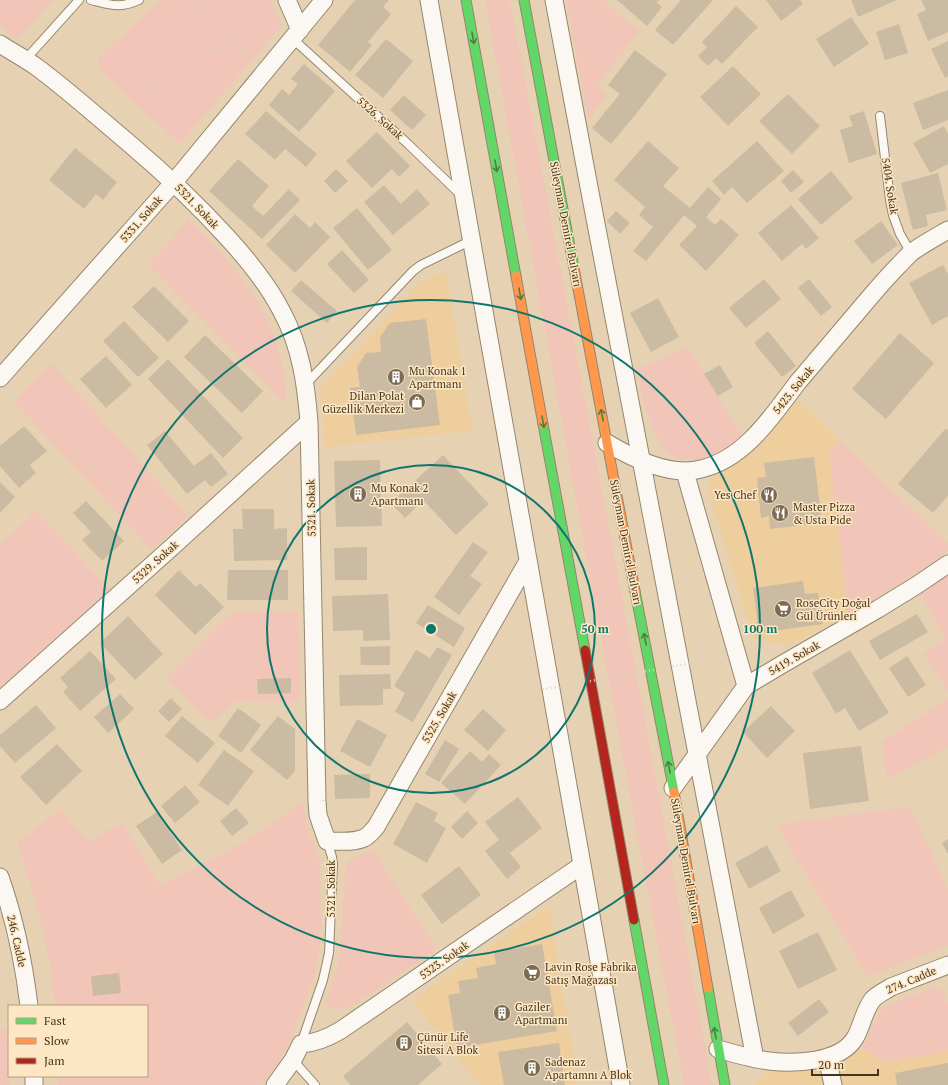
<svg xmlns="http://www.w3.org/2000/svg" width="948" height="1085" font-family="'PT Serif',serif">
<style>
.built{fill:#eece9c}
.green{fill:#f1c5b8}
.building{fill:#cbbba2}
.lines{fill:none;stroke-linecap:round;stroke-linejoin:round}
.lane-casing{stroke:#95866d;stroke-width:10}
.street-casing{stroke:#95866d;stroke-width:19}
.fast-casing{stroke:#95866d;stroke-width:11}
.slow-casing{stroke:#95866d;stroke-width:11}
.jam-casing{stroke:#95866d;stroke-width:11}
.path{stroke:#d9d2c8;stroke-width:2.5;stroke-dasharray:1 3;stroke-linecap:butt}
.lane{stroke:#fbf8f4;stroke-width:8}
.street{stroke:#fbf8f4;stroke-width:17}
.fast{stroke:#63d668;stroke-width:9}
.slow{stroke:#ff974d;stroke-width:9}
.jam{stroke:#b3261e;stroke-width:9}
.path-bridge{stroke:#d9d2c8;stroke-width:2.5;stroke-dasharray:1 3;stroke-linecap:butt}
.oneway{stroke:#517d3f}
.ring{fill:none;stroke:#0f766e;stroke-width:2}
.labels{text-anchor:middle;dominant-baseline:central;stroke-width:3;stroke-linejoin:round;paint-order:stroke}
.street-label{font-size:11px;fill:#43341d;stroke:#fde6c4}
.poi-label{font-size:11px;fill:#43341d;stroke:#fde6c4;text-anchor:start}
.centre{fill:#0f766e;stroke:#fde6c4;stroke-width:2}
.ring-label{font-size:12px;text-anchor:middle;font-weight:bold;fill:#0f766e;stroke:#fde6c4;stroke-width:3;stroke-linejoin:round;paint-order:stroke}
</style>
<rect width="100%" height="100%" fill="#e6d2b3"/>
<path class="built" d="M446 271 472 431 324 447V427L320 388 420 282 426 279Z
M798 400 839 440 829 453 848 614 796 642 788 644 758 641 753 637 708 490 710 479 748 455 768 437Z
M549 906 578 1085H480L412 1000Z
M862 1048 880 1060 896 1061 948 1051V1085H754L770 1071 794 1072 818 1070 833 1066 846 1061Z"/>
<path class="green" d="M0 0H54L16 40 0 26Z
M162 0H271L282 25 180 144 99 70 98 57Z
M485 0H510L659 795 712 1085H684L630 797Z
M566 0H603L639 31 597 86 607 95 588 118Z
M187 218C225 253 262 297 278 347 284 366 285 385 287 405L148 265 187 222Z
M688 346 741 436C726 449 711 462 690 460 684 460 674 459 670 454 649 435 643 397 636 370Z
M51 363 188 516 152 550 13 401Z
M839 440 948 543V551C916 575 882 594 848 614L829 453Z
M36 511 110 589 0 688V545Z
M948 573V691L923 654 945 638 919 591Z
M232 612H299V701H236L210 723 167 678Z
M948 698V747L887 779 882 742Z
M303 801 307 827 318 855 320 865 321 928 319 951 317 965 314 978 292 1037 278 1064 262 1085H58V1076H147V1006H55C54 995 53 984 51 973 44 928 31 885 17 842L44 822 60 808 88 841 122 823 160 885 241 844 264 829Z
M910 807 948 889V945L868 977 778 828 792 822Z
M373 850 437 949 357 1003C347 1007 330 1016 327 1001L337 967 340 949 346 865C351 857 364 854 373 850Z
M933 988 944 991 948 1005V1051L896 1061 880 1060 862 1048 880 1012 888 1004Z
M6 1027 10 1085H0V1028Z"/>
<path class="building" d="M355 0H389L383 7 391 14 368 42 372 45 350 72 318 45Z
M617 0H659L657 3 662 7 647 26Z
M681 0H713L673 45 655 30Z
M766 0H800L803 4 781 21Z
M851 0H897L858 17Z
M921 0H948V32L928 41 917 14 926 10Z
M736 6 758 27 722 64 716 58 708 66 698 56 707 47 702 42Z
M851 17 869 44 834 67 816 39Z
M899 24 908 53 885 60 876 32Z
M386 39 413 61 383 98 355 75Z
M948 41V76L945 78 931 49Z
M635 50 667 74 640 109 611 144 592 128 620 94 608 85Z
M304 64 335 91 299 132 269 105 282 89 289 95 298 84 291 79Z
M733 66 761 94 728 126 700 97Z
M948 90V120L923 130 913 103Z
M788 94 820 126 792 154 759 121Z
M404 95 426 115 412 130 390 110Z
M266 111 317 154 306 167 285 149 275 160 245 134Z
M864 111 877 154 849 163 840 130 853 126 849 116Z
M944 126 948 134V164L930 173 913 143Z
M377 132 410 166 399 177 392 169 372 188 346 161Z
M648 141 679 168 663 186 690 208 708 187 721 199 706 217 715 225 721 219 739 235 706 271 679 245 697 226 684 215 646 261 633 251 653 227 639 215 645 207 614 180Z
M757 141 784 171 747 203 732 187 724 195 712 181Z
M75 148 117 182 103 200 96 194 84 209 49 180Z
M238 159 269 186 252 206 263 216 289 189 300 200 262 239 209 191Z
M336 169 348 181 335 193 324 181Z
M793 170 804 182 791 193 781 181Z
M831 171 853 198 821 225 798 199Z
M938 173 947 210 926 215 928 226 913 230 901 183Z
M384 185 401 204 417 189 430 204 393 235 364 202Z
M791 205 819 238 806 249 802 244 782 261 758 233Z
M357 208 392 250 368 270 333 228Z
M616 211 630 223 620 234 607 221Z
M295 214 310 228 315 222 330 237 295 273 266 245Z
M881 221 898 245 872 264 854 241Z
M342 250 369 280 354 293 327 264Z
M943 265 948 274V316L932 325 909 283Z
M764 279 781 299 746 328 729 308Z
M809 279 832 307 821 316 798 288Z
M301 280 337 311 327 323 291 291Z
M154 286 189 321 168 342 132 307Z
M658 298 679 337 651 352 630 313Z
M426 319 440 425 356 435 350 388 360 387 357 367 366 353 381 352 380 337 390 323Z
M124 321 159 358 138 377 103 341Z
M768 331 796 366 782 377 754 343Z
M900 333 934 363 886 419 852 389Z
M205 335 263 391 242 413 184 357Z
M106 356 132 385 106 408 80 379Z
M168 359 243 438 223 458 148 379Z
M720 365 733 387 718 396 704 374Z
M24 426 47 451 30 465 36 473 19 488 0 466V446Z
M946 428 948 430V496L933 513 898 484Z
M165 431 194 466 211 453 228 474 211 487 205 480 187 494 147 445Z
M443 455 489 504 456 535 423 500 405 518 391 503Z
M814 457 822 523 770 529 769 516 761 518 757 478 766 477 764 463Z
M380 460 382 526 336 527 334 461Z
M0 482 15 497 0 513Z
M86 501 124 541 102 561 82 540 91 532 73 513Z
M242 509H274V529L287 528V560L234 561 233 529H243Z
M473 542 488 552 470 576 482 584 459 615 434 597Z
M367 547V580H335L334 548Z
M179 570 196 587 200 583 224 607 195 635 155 595Z
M228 570H288V600H227Z
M803 581 805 594 818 593 823 624 759 633 753 588Z
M388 594 390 640 363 641V630L333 631 332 596Z
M428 605 465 628 454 647 416 623Z
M917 614 928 632 880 660 869 641Z
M128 616 163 654 135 680 100 643Z
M390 646V665H361L360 647Z
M437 647 452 655 413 722 395 712 405 693 394 686 416 650 430 658Z
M850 650 889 713 859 731 845 708 836 714 812 673Z
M90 651 116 679 80 711 63 692 68 687 60 678Z
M907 656 926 685 908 697 889 668Z
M390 674 391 689H383V705L340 706 339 675Z
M291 678V693L258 694 257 679Z
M120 694 134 709 108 733 94 717Z
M171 698 182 709 169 722 158 711Z
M36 705 56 728 15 763 0 746V735Z
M771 706 795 731 767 758 743 732Z
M238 708 261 725 241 753 218 736Z
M483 709 506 730 488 751 464 730Z
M182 716 215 743 198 763 165 736Z
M278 716 295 729V771L287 780 250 750Z
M357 719 387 735 370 767 340 751Z
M445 740 459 749 439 782 425 774Z
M57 744 82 771 46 805 20 777Z
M861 746 869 801 810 809 803 753Z
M224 750 254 771 228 806 198 785Z
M470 751 482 762 489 754 501 765 465 804 441 783Z
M370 774V798L335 799 334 775Z
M185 785 200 802 175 823 161 806Z
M518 797 542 828 510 853 521 867 507 879 485 851 499 840 485 822Z
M416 802 438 813 434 821 446 828 427 863 393 844Z
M236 808 249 823 232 836 220 821Z
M467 811 478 823 462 839 451 827Z
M157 812 182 850 162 864 136 826Z
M948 839V854L942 843Z
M767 845 781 871 749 889 735 863Z
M459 866 481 895 442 924 421 895Z
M791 890 805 916 773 934 759 908Z
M818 932 837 970 798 989 779 951Z
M542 944 557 1031 457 1048 448 995 460 993 458 981 478 978 476 968 496 964 494 952Z
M119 973 121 993 93 996 91 976Z
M819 999 829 1012 798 1036 788 1023Z
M407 1022 442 1064 418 1085H350L343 1076Z
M559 1043 565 1085H504L498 1052Z
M948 1063V1085H897L895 1073Z"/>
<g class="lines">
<g class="lane-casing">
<path id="lane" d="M91 0C111 5 119 9 139 0
M293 39 408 144 461 195
M25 60 79 0
M880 116 890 200 893 215 900 234 911 253
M306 384 413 271 421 265 472 240
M301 1044 323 980 329 953 333 864 332 857 327 841
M293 1060 315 1085"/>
</g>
<g class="street-casing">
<path id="street" d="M287 0 300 30
M429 0 621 1085
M554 0 589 187 641 459 755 1059
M0 44C12 52 26 59 38 68 70 92 100 119 131 145 165 174 197 204 227 237 248 260 268 284 282 312 301 347 306 384 309 422L317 801 318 815 327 841C338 841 353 843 364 838 369 836 372 831 376 827L528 561
M0 378 174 182 324 0
M607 443C632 458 671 477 701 469 745 459 772 416 798 382 820 356 842 330 865 303 876 290 887 277 899 265 903 261 907 256 912 252 923 244 936 237 948 230
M685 472 746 686
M0 701 172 547 309 422
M673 788 746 686 781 665 878 609 917 585 948 564
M0 877C14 917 24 964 29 1006
M718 1049C735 1054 752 1059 769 1061 794 1064 840 1063 855 1038 862 1026 864 1010 873 999 878 994 885 991 891 987L948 965
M827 1057 833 1085
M34 1076V1085
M275 1085 293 1060 301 1044C316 1043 328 1038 341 1030L582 865"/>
</g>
<g class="fast-casing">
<path id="fast" d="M466 0 516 276
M524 0 574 268
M543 424 585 650
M635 591 674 792
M634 920 664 1085
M708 988 725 1085"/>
</g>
<g class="slow-casing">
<path id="slow" d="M574 268 635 591
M516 276 543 424
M674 792 708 988"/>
</g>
<g class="jam-casing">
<path id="jam" d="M585 650 634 920"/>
</g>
<path class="path" d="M189 0 197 7
M204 0 182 23 215 56 246 24 221 0
M241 20 247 10 245 0
M187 28C171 46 193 66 210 50
M231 40 250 59
M109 47 193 129
M150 88 186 52
M11 395 48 415 55 420 84 461 158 534
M683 574 690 581 704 661
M511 631 523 693"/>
<use href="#lane" class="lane"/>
<use href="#street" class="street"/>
<use href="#fast" class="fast"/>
<use href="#slow" class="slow"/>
<use href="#jam" class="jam"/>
<path class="path-bridge" d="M523 693 704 661"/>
</g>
<defs><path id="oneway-shaft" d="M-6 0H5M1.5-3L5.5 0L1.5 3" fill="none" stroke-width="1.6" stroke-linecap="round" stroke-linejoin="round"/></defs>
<g class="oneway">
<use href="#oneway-shaft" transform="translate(473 38) rotate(80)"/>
<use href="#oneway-shaft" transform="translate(496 166) rotate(80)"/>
<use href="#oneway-shaft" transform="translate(520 294) rotate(80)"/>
<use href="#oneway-shaft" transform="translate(602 415) rotate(-101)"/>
<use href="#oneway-shaft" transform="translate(543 422) rotate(80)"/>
<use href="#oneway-shaft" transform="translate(645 639) rotate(-101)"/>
<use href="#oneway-shaft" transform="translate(669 767) rotate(-101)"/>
<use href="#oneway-shaft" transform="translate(715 1033) rotate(-100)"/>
</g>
<g class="ring">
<circle cx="431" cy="629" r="164"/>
<circle cx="431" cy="629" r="329"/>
</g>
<defs>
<g id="building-disc" transform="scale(0.9)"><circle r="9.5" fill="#7c6b52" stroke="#fde6c4"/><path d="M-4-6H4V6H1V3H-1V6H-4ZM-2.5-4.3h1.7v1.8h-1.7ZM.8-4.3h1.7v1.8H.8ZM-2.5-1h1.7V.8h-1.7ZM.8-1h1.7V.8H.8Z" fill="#fff"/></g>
<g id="shop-disc" transform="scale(0.9)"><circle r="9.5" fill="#7c6b52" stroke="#fde6c4"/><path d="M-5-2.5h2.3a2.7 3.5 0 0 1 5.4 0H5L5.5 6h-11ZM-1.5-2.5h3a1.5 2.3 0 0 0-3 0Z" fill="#fff"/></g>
<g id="restaurant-disc" transform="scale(0.9)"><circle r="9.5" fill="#7c6b52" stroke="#fde6c4"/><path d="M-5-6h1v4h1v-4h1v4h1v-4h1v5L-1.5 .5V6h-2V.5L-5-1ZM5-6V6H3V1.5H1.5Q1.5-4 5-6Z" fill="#fff"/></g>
<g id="supermarket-disc" transform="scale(0.9)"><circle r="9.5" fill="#7c6b52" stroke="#fde6c4"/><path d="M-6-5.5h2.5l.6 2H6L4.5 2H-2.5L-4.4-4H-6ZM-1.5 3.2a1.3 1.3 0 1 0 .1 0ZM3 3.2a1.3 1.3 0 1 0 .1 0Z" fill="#fff"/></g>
</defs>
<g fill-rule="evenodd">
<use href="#building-disc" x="396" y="377"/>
<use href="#shop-disc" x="417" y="402"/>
<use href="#building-disc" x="358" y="494"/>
<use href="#restaurant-disc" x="769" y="495"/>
<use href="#restaurant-disc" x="780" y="513"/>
<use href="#supermarket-disc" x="783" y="609"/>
<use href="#supermarket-disc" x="532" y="973"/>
<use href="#building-disc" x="502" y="1013"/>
<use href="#building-disc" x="404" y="1043"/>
<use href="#building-disc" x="532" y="1068"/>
</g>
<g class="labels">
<g class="street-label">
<text transform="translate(380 118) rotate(42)">5326. Sokak</text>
<text transform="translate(890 186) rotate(81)">5404. Sokak</text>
<text transform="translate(197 206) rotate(46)">5321. Sokak</text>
<text transform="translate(141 219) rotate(-49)">5331. Sokak</text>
<text transform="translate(566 224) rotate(79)">Süleyman Demirel Bulvarı</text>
<text transform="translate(793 390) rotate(-51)">5423. Sokak</text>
<text transform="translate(311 508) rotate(-91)">5321. Sokak</text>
<text transform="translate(626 542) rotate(79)">Süleyman Demirel Bulvarı</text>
<text transform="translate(155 562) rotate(-42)">5329. Sokak</text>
<text transform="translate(794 658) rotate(-30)">5419. Sokak</text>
<text transform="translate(439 717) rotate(-60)">5325. Sokak</text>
<text transform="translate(686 861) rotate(80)">Süleyman Demirel Bulvarı</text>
<text transform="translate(331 889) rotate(-90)">5321. Sokak</text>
<text transform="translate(17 941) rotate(77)">246. Cadde</text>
<text transform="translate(444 960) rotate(-35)">5323. Sokak</text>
<text transform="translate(911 980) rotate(-23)">274. Cadde</text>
</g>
<g class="poi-label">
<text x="409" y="371">Mu Konak 1<tspan x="409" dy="13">Apartmanı</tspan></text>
<text x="404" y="396" text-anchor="end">Dilan Polat<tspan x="404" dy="13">Güzellik Merkezi</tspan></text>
<text x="371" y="488">Mu Konak 2<tspan x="371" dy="13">Apartmanı</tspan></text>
<text x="756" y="495" text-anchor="end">Yes Chef</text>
<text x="793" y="507">Master Pizza<tspan x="793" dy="13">&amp; Usta Pide</tspan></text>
<text x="796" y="603">RoseCity Doğal<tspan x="796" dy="13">Gül Ürünleri</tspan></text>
<text x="545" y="967">Lavin Rose Fabrika<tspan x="545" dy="13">Satış Mağazası</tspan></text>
<text x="515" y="1007">Gaziler<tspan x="515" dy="13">Apartmanı</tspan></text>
<text x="417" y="1037">Çünür Life<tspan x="417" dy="13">Sitesi A Blok</tspan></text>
<text x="545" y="1062">Sadenaz<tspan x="545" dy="13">Apartamnı A Blok</tspan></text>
</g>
</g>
<circle cx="431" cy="629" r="6" class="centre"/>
<g class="ring-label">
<text x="595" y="633">50 m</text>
<text x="760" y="633">100 m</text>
</g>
<rect x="8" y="1005" width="140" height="72" fill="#fde6c4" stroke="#b39f81"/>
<rect x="16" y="1018" width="20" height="6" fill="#63d668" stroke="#b39f81"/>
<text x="44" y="1025" font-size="12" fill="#43341d">Fast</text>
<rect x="16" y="1038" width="20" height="6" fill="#ff974d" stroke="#b39f81"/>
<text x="44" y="1045" font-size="12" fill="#43341d">Slow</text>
<rect x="16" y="1058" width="20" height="6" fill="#b3261e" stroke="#b39f81"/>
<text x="44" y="1065" font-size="12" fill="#43341d">Jam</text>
<path d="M812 1069v6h66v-6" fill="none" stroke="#43341d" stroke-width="2"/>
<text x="818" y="1069" font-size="12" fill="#43341d" stroke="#fde6c4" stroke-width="3" paint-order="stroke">20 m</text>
</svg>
